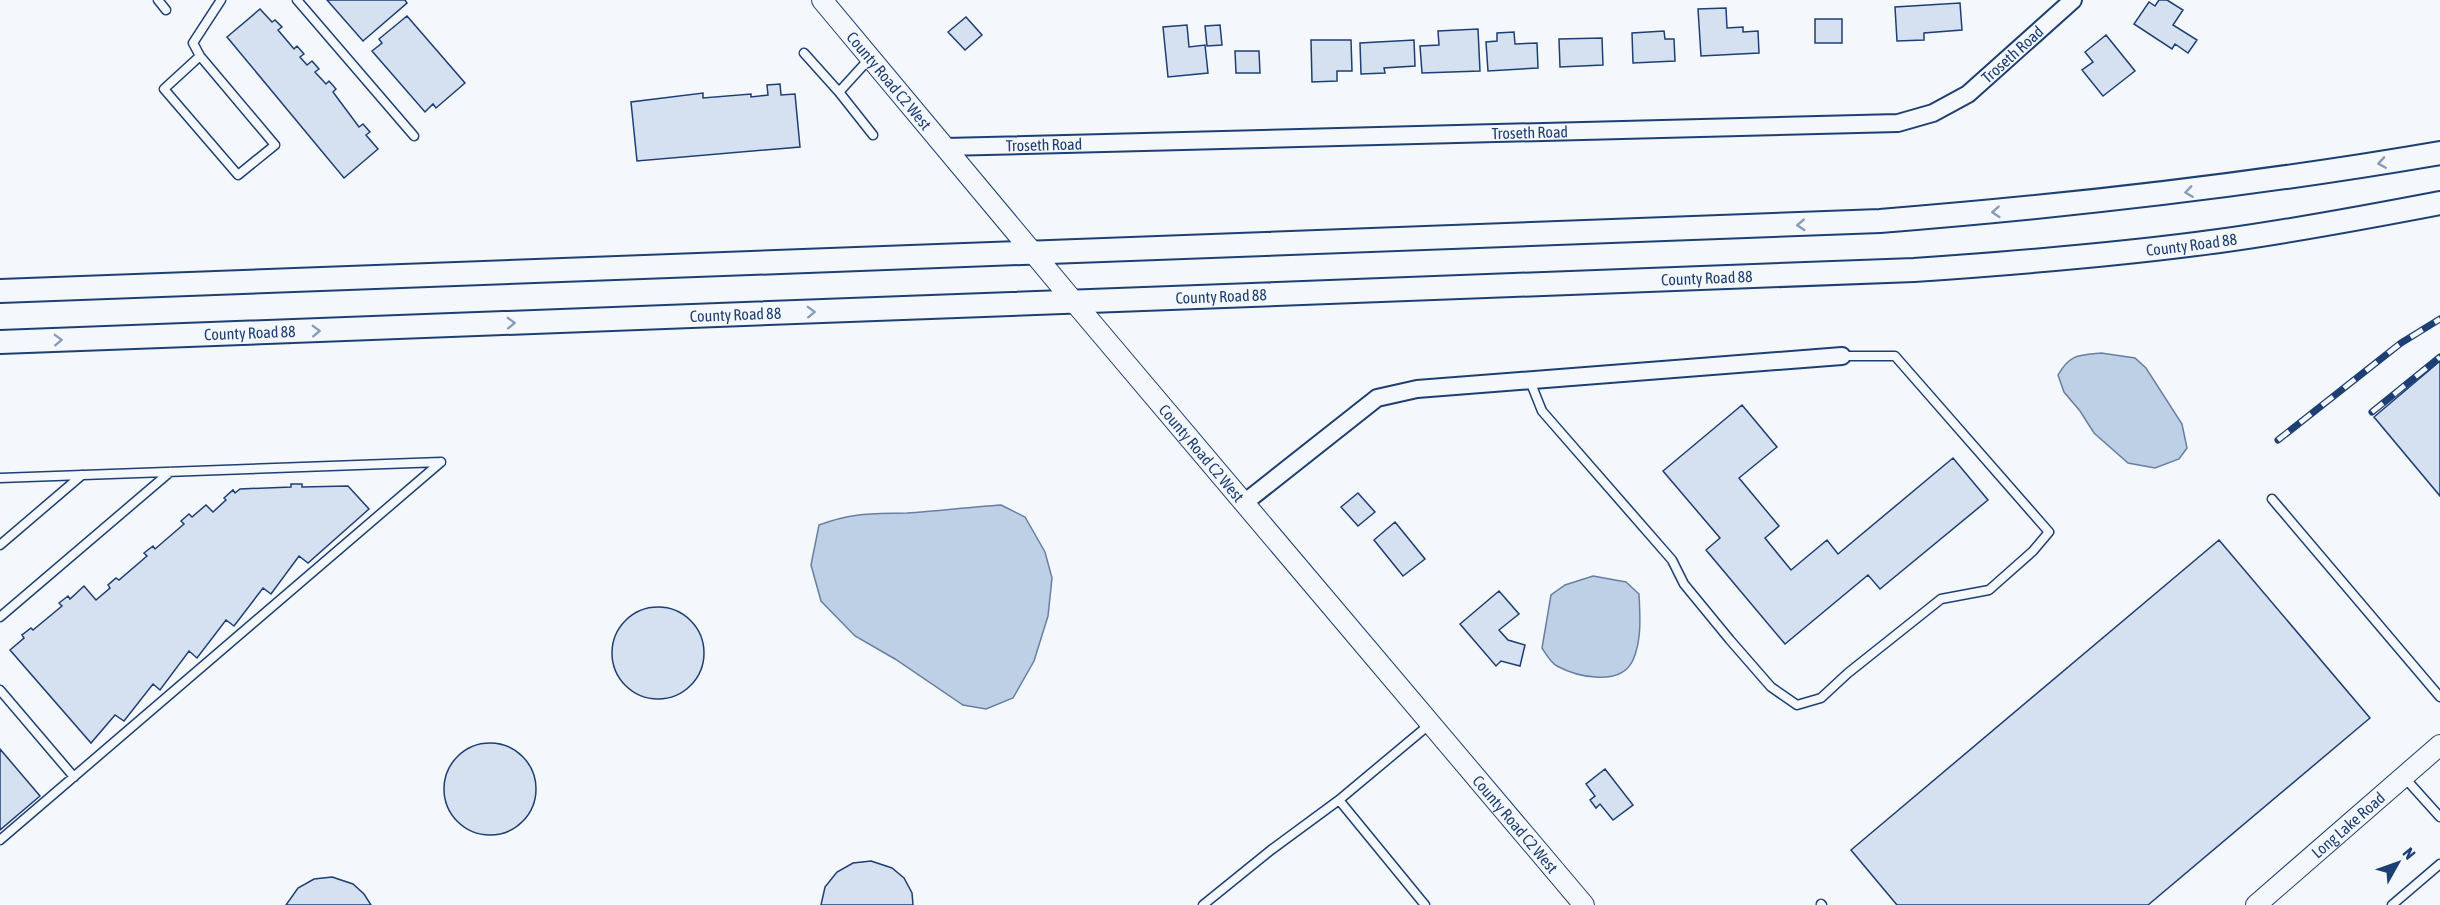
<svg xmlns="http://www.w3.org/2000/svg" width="2440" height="905" font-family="'Asap Condensed',sans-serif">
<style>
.water{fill:#bed0e5;stroke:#687fa3;stroke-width:1.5}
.building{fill:#d5e0f0;stroke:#1d3f73;stroke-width:1.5}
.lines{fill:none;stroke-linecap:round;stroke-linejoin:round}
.service-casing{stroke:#1d3f73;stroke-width:11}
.minor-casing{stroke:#1d3f73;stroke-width:20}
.tertiary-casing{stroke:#1d3f73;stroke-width:22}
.secondary-casing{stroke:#1d3f73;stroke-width:26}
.service{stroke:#f4f7fb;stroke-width:8}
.minor{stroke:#f4f7fb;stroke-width:16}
.tertiary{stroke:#f4f7fb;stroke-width:20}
.secondary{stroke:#f4f7fb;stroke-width:22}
.rail-casing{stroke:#1d3f73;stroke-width:7}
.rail{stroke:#f4f7fb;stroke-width:4.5;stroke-dasharray:14;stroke-linecap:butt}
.oneway{stroke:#889bb7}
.labels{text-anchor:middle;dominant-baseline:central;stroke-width:4.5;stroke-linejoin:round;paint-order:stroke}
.street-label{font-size:16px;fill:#1d3f73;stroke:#f4f7fb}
</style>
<rect width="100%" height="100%" fill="#f4f7fb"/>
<path class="water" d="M2101 353 2135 358 2146 368 2182 424 2187 448 2179 459 2155 468 2128 463 2094 433 2080 411 2064 392 2058 375C2070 354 2079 355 2101 353Z
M1001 505 1025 517 1045 552 1052 578 1048 616 1034 661 1013 698 986 709 963 705 895 659 855 636 821 601 811 565 819 525C854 512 872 514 907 513 938 511 970 507 1001 505Z
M1593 576 1626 582 1639 594C1640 615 1642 640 1633 660 1621 687 1577 677 1557 666 1551 663 1546 654 1542 648L1551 595 1565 585Z"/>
<path class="building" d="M327 0H405L407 3 363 41Z
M2159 0H2167L2183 10 2173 25 2197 40 2188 53 2175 44 2172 49 2134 24 2149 2 2155 6Z
M1960 3 1962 30 1924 33V40L1897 41 1895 7Z
M1726 8 1727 28 1743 27V32L1758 31 1759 53 1701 56 1698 9Z
M260 9 272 22 275 20 282 27 278 30 294 49 297 46 304 54 300 57 307 65 312 61 319 69 315 72 326 84 329 81 336 89 333 92 359 127 363 124 370 132 366 135 378 149 344 178 227 37Z
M407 16 465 83 436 108 433 104 425 112 372 51 382 43 379 39Z
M966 17 982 35 965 50 948 32Z
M1815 19H1842V43H1815Z
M1187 25 1189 47 1205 45 1208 73 1168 77 1163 27Z
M1220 25 1222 45 1207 46 1205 26Z
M1478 29 1480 71 1422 73 1420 46 1439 45 1438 31Z
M1664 31 1665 39H1674L1675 61 1633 63 1632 33Z
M1514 32 1515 44 1537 43 1538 68 1488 71 1486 42 1497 41V33Z
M2106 35 2135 71 2103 96 2082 70 2093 62 2085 52Z
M1602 38 1603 65 1560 67 1559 39Z
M1311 40H1351L1352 71H1337V81L1312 82Z
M1414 40 1415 66 1384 68 1385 73 1361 74 1360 43Z
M1235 51H1259L1260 73H1236Z
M780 84 781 95 795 94 800 147 637 161 631 102 703 93V98L751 94V97L768 95 767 85Z
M2440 361V496L2374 417Z
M1742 405 1777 447 1739 478 1779 526 1765 538 1791 570 1827 540 1838 554 1953 458 1988 500 1880 589 1868 575 1785 644 1706 550 1720 538 1663 471Z
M291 484H302V487L348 486 369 509 308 563 299 556 271 594 263 588 234 626 226 620 197 658 189 651 160 690 153 684 124 721 115 715 91 743 10 650 24 638 22 635 31 628 33 630 62 606 59 603 68 596 70 599 84 586 96 600 110 588 108 585 116 578 119 580 147 556 144 553 153 546 155 549 184 524 181 521 189 514 192 517 206 505 213 512 226 500 224 498 233 490 235 493 240 489 291 487Z
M1358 493 1375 512 1358 526 1341 507Z
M1395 522 1425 559 1403 576 1374 540Z
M2219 540 2370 718 2148 905H1897L1851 850Z
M1499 591 1519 614 1499 630 1508 640 1525 645 1520 666 1501 661 1496 666 1460 624Z
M612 653a46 46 0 1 1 92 0a46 46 0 1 1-92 0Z
M444 789a46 46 0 1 1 92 0a46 46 0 1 1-92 0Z
M0 749 40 796 0 830Z
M1605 769 1633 805 1613 820 1600 804 1596 808 1590 800 1595 796 1586 784Z
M871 861 892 868 904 878 912 893 913 905H821L825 887 837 872 853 863Z
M332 877 353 884 364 894 371 905H286L298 888 314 879Z"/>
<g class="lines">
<g class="service-casing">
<path id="service" d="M158 0 166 10
M297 0 414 136
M804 53 839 92
M200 56 164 89 238 175 275 145 200 56 193 43 221 0
M870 58 839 92 873 135
M1530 381 1542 411 1672 560 1684 584 1730 640 1771 687 1797 705 1821 698 1848 673 1941 599 1989 590 2033 551 2049 532 1895 356H1842
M0 478 441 462
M2272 499 2440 697
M0 545 82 475
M0 617 170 472
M0 690 74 777
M2404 777 2440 817
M0 840 441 462
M1821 904 1822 905
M1203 905 1271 850 1339 800
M1425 905 1339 800 1430 724
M2392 905 2440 864"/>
</g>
<g class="minor-casing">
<g id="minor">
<path id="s1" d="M945 147 1898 123 1933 113 1968 94 2073 0"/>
<path d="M1244 503 1377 398 1417 389 1842 356"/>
</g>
</g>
<g class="tertiary-casing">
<g id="tertiary">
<path id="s2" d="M822 0 1075 303 1584 905"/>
<path id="s3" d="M2256 905 2440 745"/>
</g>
</g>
<g class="secondary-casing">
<g id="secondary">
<path d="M0 291 1880 221C2068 206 2254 185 2440 153"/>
<path id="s4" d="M0 342 1914 270C2016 263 2118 255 2219 241 2293 231 2367 217 2440 203"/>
</g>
</g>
<use href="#service" class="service"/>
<use href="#minor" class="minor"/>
<use href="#tertiary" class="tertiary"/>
<use href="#secondary" class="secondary"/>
<g class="rail-casing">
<path id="rail" d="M2372 412 2440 357
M2278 440 2401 343 2440 319"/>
</g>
<use href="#rail" class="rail"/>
</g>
<defs><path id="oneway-chevron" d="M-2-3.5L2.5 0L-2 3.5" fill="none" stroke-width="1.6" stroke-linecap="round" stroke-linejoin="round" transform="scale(1.5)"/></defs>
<g class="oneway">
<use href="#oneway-chevron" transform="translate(2382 163) rotate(171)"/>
<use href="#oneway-chevron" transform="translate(2189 192) rotate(172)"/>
<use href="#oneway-chevron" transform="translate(1996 212) rotate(176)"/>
<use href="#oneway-chevron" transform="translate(1801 225) rotate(177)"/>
<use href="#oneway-chevron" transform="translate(811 312) rotate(-2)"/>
<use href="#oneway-chevron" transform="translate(511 323) rotate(-2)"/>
<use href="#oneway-chevron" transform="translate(316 331) rotate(-2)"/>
<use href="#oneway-chevron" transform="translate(58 340) rotate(-2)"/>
</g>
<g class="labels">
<g class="street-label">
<text stroke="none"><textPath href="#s1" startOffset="1089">Troseth Road</textPath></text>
<text stroke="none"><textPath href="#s2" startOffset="105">County Road C2 West</textPath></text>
<text stroke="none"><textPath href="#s1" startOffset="585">Troseth Road</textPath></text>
<text stroke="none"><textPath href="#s1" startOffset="99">Troseth Road</textPath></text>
<text stroke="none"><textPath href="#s4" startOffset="2194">County Road 88</textPath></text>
<text stroke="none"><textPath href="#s4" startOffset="1708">County Road 88</textPath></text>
<text stroke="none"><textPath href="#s4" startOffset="1222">County Road 88</textPath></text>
<text stroke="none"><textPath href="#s4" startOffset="736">County Road 88</textPath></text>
<text stroke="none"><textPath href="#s4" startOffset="250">County Road 88</textPath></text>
<text stroke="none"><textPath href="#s2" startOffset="591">County Road C2 West</textPath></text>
<text stroke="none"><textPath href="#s2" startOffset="1077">County Road C2 West</textPath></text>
<text stroke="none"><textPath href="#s3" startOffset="122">Long Lake Road</textPath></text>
</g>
</g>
<g transform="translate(2398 863) rotate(50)" stroke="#f4f7fb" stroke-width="4.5" paint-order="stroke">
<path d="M0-4.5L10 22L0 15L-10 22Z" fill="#1d3f73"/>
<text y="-9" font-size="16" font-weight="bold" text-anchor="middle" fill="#1d3f73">N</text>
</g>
</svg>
